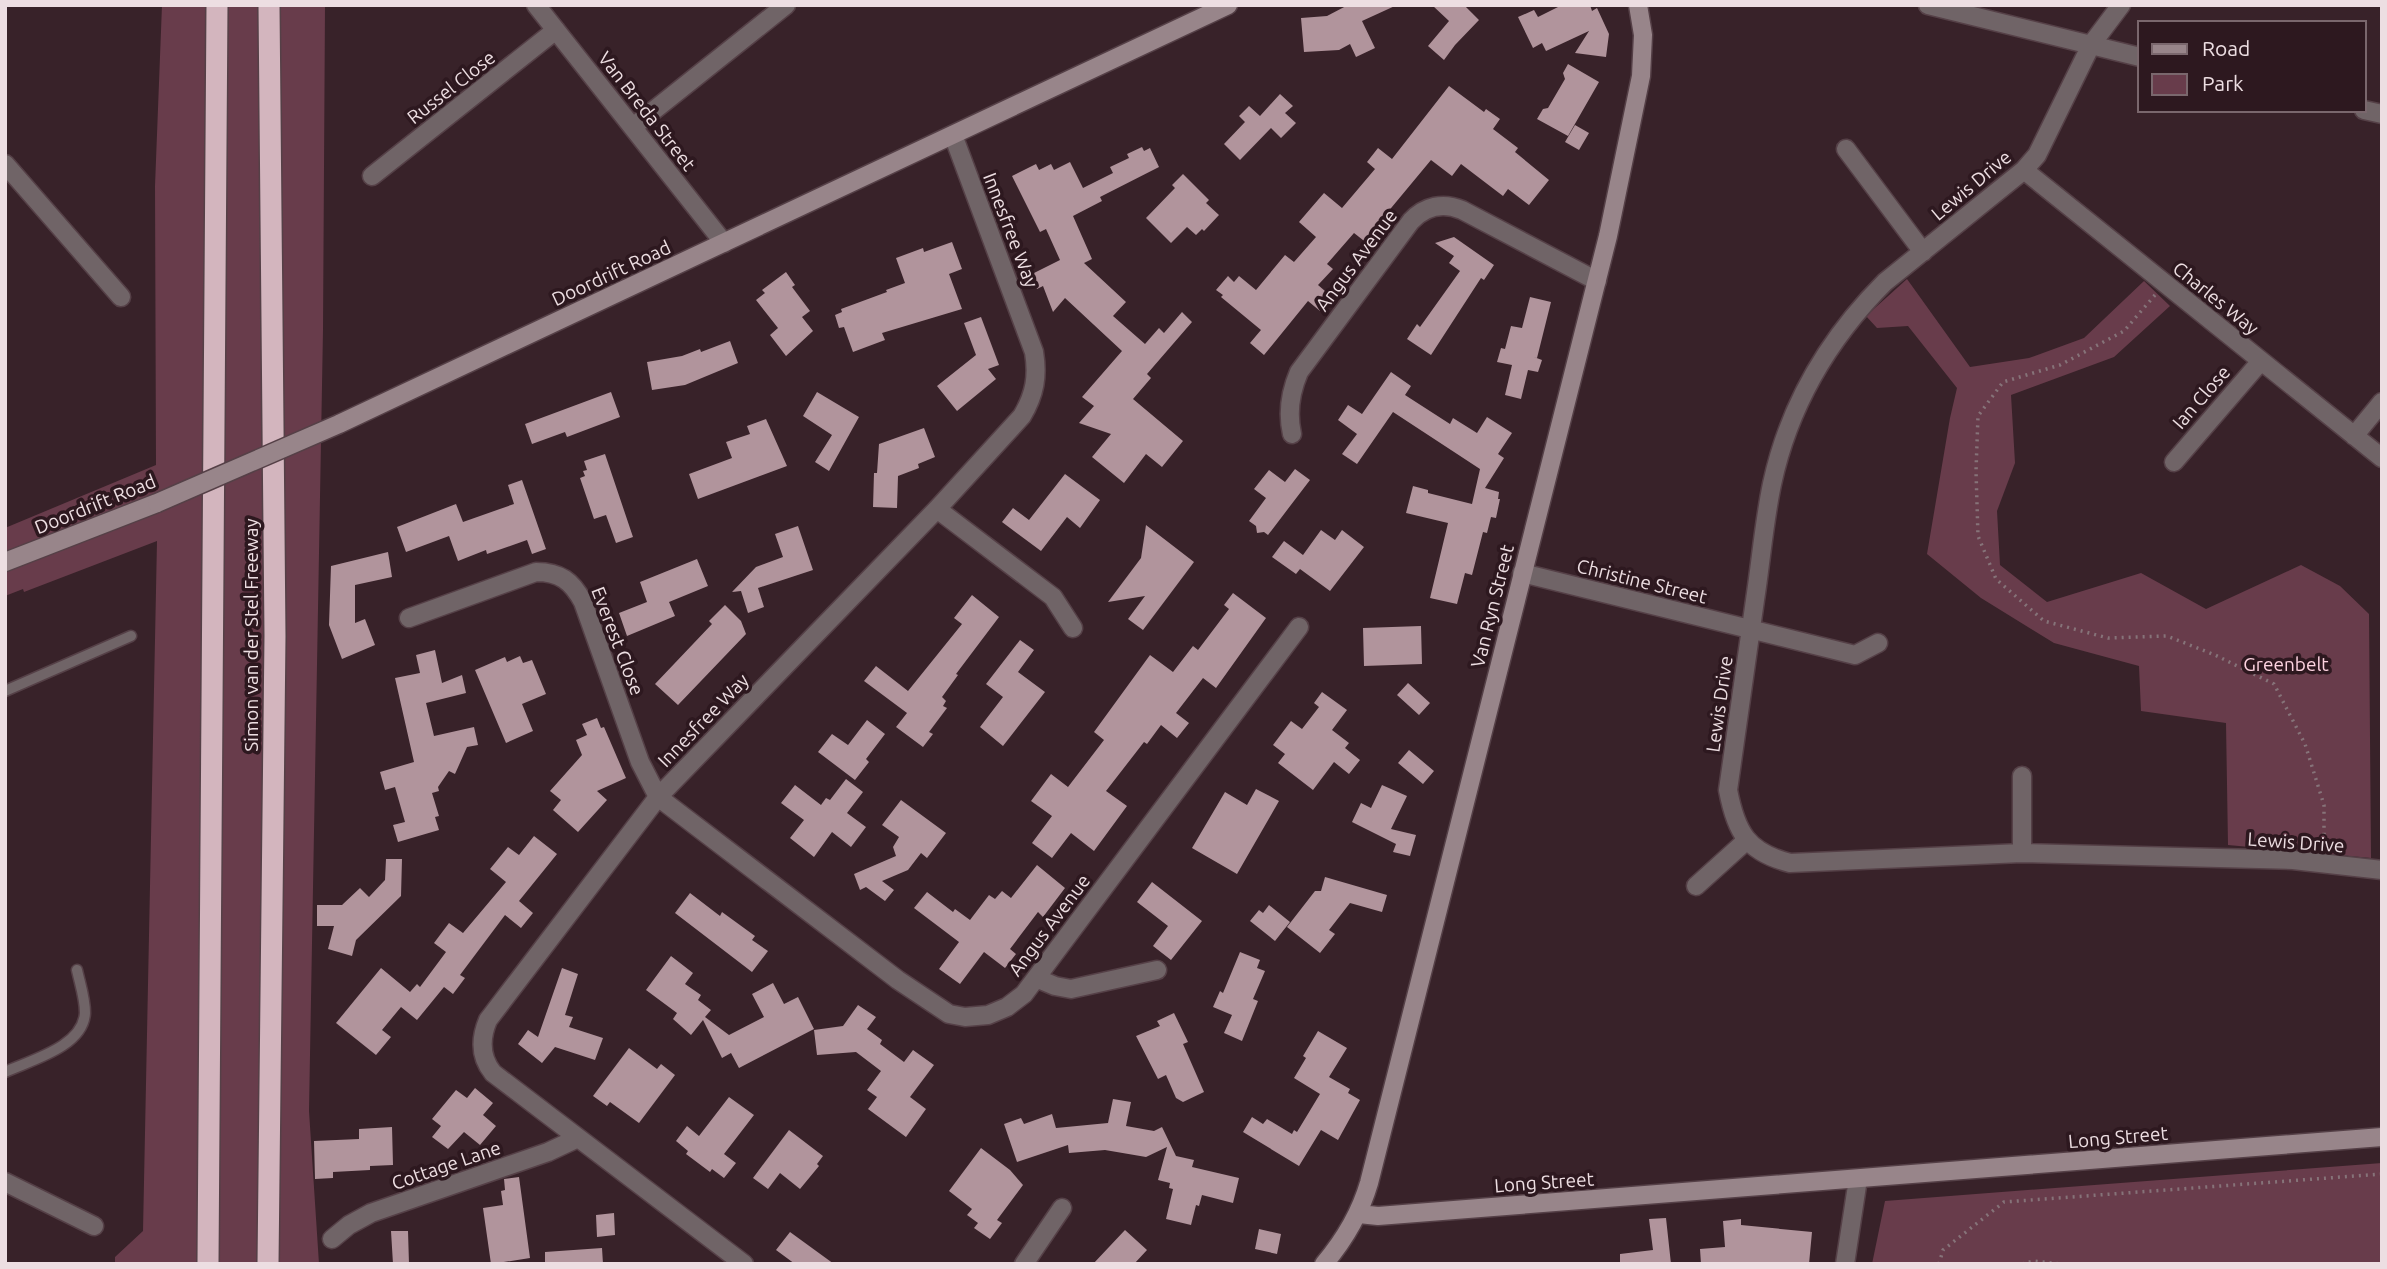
<svg xmlns="http://www.w3.org/2000/svg" width="2387" height="1269" font-family="Ubuntu,sans-serif">
<style>
.green{fill:#683c4b}
.building{fill:#b1949c}
.lines{fill:none;stroke-linecap:round;stroke-linejoin:round}
.lane-casing{stroke:#554047;stroke-width:13}
.street-casing{stroke:#554047;stroke-width:21}
.secondary-casing{stroke:#554047;stroke-width:21}
.highway-casing{stroke:#554047;stroke-width:24}
.path{stroke:#867379;stroke-width:3.5;stroke-dasharray:2 5;stroke-linecap:butt}
.lane{stroke:#706467;stroke-width:10}
.street{stroke:#706467;stroke-width:18}
.secondary{stroke:#98858a;stroke-width:18}
.highway{stroke:#d3b5be;stroke-width:21}
.secondary-bridge-casing{stroke:#554047;stroke-width:21;stroke-linecap:butt}
.secondary-bridge{stroke:#98858a;stroke-width:18}
.labels{text-anchor:middle;dominant-baseline:central;stroke-width:7;stroke-linejoin:round;paint-order:stroke}
.street-label{font-size:19px;fill:#eddee2;stroke:#2d181f}
.park-label{font-size:19px;fill:#fdd3e0;stroke:#2d181f}
</style>
<rect width="100%" height="100%" fill="#382229"/>
<path class="green" d="M162 5H325L323 330 309 1111 319 1264H115V1257L143 1231 157 541 24 592 23 589 5 596V528L156 465 155 186Z
M1907 279 1970 367 2029 358 2084 338 2144 281 2170 306 2114 357 2011 395 2015 463 1997 511 2000 565 2047 602 2141 573 2206 609 2301 565 2340 586 2369 614 2371 858 2228 845 2226 723 2141 711 2139 666 2054 643 1981 598 1927 554 1950 418 1957 388 1908 326 1877 328 1866 316Z
M2382 1163V1264H1872L1885 1201Z"/>
<path class="building" d="M1348 5H1397L1362 21 1375 48 1356 57 1350 44 1339 50 1304 52 1301 18 1327 16Z
M1432 5H1464L1479 20 1455 45 1444 60 1428 46 1449 21Z
M1562 5H1590L1592 11 1597 8 1609 34 1606 57 1575 53 1589 31 1546 51 1542 43 1533 48 1518 17 1534 10 1538 17Z
M1568 64 1599 82 1568 136 1537 119 1543 109 1548 108 1565 79 1563 73Z
M1449 86 1484 112 1486 109 1500 119 1493 129 1518 148 1515 152 1549 180 1529 205 1508 189 1503 196 1461 164 1452 176 1431 160 1377 225 1381 228 1368 244 1354 233 1327 264 1333 269 1318 285 1332 297 1320 311 1308 301 1264 355 1250 343 1261 330 1221 297 1223 295 1216 290 1228 276 1234 282 1239 276 1256 290 1285 255 1294 262 1316 237 1299 222 1311 208 1324 193 1342 208 1375 169 1367 162 1378 148 1392 159Z
M1280 94 1293 106 1285 113 1296 123 1281 138 1271 128 1240 160 1224 144 1245 122 1239 116 1249 106 1260 116Z
M1575 125 1589 133 1579 150 1565 142Z
M1142 147 1144 151 1150 148 1159 167 1100 197 1102 201 1073 216 1092 259 1084 263 1126 302 1113 316 1145 344 1159 328 1164 333 1182 312 1192 322 1147 374 1151 378 1133 399 1183 441 1162 467 1146 454 1124 483 1092 457 1111 434 1079 423 1094 406 1082 397 1122 351 1065 298 1053 312 1043 286 1037 289 1030 275 1060 260 1046 229 1040 232 1012 176 1036 164 1039 170 1051 164 1054 170 1070 162 1083 188 1113 173 1110 167 1129 158 1127 154Z
M1183 174 1209 200 1206 203 1219 215 1204 231 1202 229 1196 235 1187 227 1171 243 1146 218 1175 188 1172 185Z
M1454 237 1494 265 1484 280 1481 278 1431 355 1407 339 1417 324 1420 327 1460 271 1449 263 1454 256 1435 243Z
M952 242 962 269 949 274 962 309 882 333 885 340 853 352 844 327 839 328 835 315 842 312 841 309 887 292 886 290 905 283 896 258 923 248 924 252Z
M786 272 795 285 792 287 810 311 802 317 813 331 786 356 770 335 778 328 756 300 765 293 762 290Z
M1530 297 1551 302 1537 358 1534 357 1542 360 1538 372 1528 370 1521 399 1505 395 1512 365 1497 362 1501 348 1505 349 1511 326 1522 328Z
M981 317 999 365 988 369 996 379 957 411 937 386 976 355 964 323Z
M730 341 738 363 685 385 652 390 647 362 682 356 700 349 701 352Z
M1391 372 1411 386 1405 395 1450 424 1453 418 1477 433 1487 417 1512 433 1498 454 1504 458 1485 488 1499 492 1498 499H1500L1496 518 1491 517 1487 533 1483 532 1472 575 1465 573 1457 604 1430 598 1448 523 1406 513 1413 486 1428 490V493L1472 504 1480 469 1393 412 1357 464 1342 454 1357 434 1338 420 1348 405 1362 414Z
M611 392 620 417 567 437 565 432 532 444 525 424Z
M817 392 859 417 829 471 815 462 832 435 803 416Z
M766 419 787 466 698 499 689 474 732 458 726 442 750 434 747 426Z
M924 428 935 457 918 464 919 468 898 476 897 508 873 507 874 473H877L879 444Z
M605 454 633 537 616 543 606 515 594 519 580 478 585 476 583 471 587 470 584 461Z
M1295 469 1310 480 1268 535 1264 532 1257 533 1256 526 1249 521 1266 498 1254 489 1269 470 1285 482Z
M1065 474 1100 500 1080 528 1067 517 1041 551 1002 522 1013 508 1029 520Z
M522 480 546 549 532 554 527 540 487 554 486 550 458 561 449 536 406 552 397 527 456 504 463 522 514 504 508 485Z
M1146 525 1194 562 1143 630 1128 619 1145 596 1108 602 1141 558Z
M798 526 813 570 758 588 764 607 748 613 741 591 732 592 756 567 783 557 775 534Z
M1321 530 1335 540 1342 530 1364 547 1330 591 1300 569 1296 574 1272 557 1284 541 1303 555Z
M388 552 392 577 355 585V623L365 619 375 645 342 659 329 625 331 566Z
M697 559 708 586 669 602 675 616 627 636 619 613 647 602 640 582Z
M1233 593 1266 618 1216 688 1203 678 1176 713 1189 723 1177 738 1161 725 1147 744 1144 742 1106 791 1127 806 1094 851 1071 833 1052 858 1032 843 1052 816 1031 801 1051 774 1068 787 1104 740 1094 732 1150 655 1173 672 1193 646 1198 650 1229 609 1224 605Z
M972 595 999 617 956 674 958 675 942 697 946 701 943 706 947 708 929 732 933 734 923 747 896 727 907 713 864 681 876 666 908 691 962 624 954 618Z
M725 605 741 621 746 634 678 705 655 684 712 624 709 621Z
M1421 626 1422 664 1364 666 1363 628Z
M1020 640 1034 650 1018 672 1045 692 1003 746 980 727 1003 697 986 684Z
M435 650 442 683 462 675 466 693 426 703 434 736 474 727 478 745 467 747 455 774 449 771 438 787 439 791 432 793 439 816 435 817 439 830 398 842 393 825 405 822 395 787 385 790 380 772 414 762 395 678 420 673 416 655Z
M520 656 523 663 532 660 546 694 522 704 533 731 506 743 475 670 505 657 507 662Z
M1408 683 1430 703 1419 715 1397 695Z
M1322 692 1347 710 1332 730 1349 743 1345 748 1360 760 1349 774 1334 762 1313 790 1278 763 1285 754 1273 745 1291 721 1302 729 1319 707 1314 703Z
M597 718 601 728 604 727 626 778 597 791 607 800 578 832 553 810 561 800 550 791 582 755 576 740 587 735 582 724Z
M867 720 885 734 866 759 869 762 855 780 818 752 832 734 848 745Z
M1409 750 1434 771 1423 784 1398 763Z
M846 779 863 792 847 813 866 827 851 847 832 832 814 857 790 838 804 820 781 803 795 785 821 805 826 798 830 800Z
M1382 785 1407 796 1391 829 1416 835 1410 856 1393 852 1396 844 1352 822 1361 803 1371 808Z
M1256 789 1279 801 1237 874 1192 848 1225 792 1247 805Z
M901 800 946 833 927 858 921 853 908 870 882 881 894 890 885 901 866 887 860 890 854 874 896 856 893 847 899 837 882 825Z
M534 836 557 854 519 901 533 913 521 928 505 915 460 975 465 978 453 994 444 987 417 1020 401 1007 382 1030 391 1037 376 1055 336 1023 381 968 410 992 417 984 420 987 446 952 434 943 449 923 463 933 506 882 490 869 508 847 519 855Z
M386 859H402L401 896 356 940 352 956 328 949 334 926H317V905H342L360 888 369 897 385 880Z
M1037 865 1065 888 1043 917 1038 912 1010 949 1016 954 1005 968 984 952 960 984 939 969 959 942 914 908 927 892 953 912 955 909 970 920 989 895 995 899 1002 891 1011 898Z
M1325 877 1387 895 1382 912 1350 903 1329 930 1335 934 1320 953 1287 927 1315 891H1321Z
M1152 882 1202 921 1171 960 1153 946 1168 926 1137 902Z
M690 893 720 916 722 912 755 936 752 940 768 951 752 972 675 913Z
M1269 905 1290 922 1275 941 1250 921 1259 910 1263 913Z
M1240 952 1260 960 1257 968 1265 971 1253 999 1258 1001 1242 1041 1224 1033 1232 1015 1213 1007 1220 991 1223 993Z
M671 956 693 973 685 984 701 995 698 1000 711 1010 705 1017 729 1035 764 1017 752 994 773 983 784 1004 798 997 814 1029 739 1068 731 1053 722 1058 703 1020 691 1035 673 1019 677 1013 646 990Z
M562 968 578 974 565 1015 573 1017 569 1027 603 1038 595 1060 555 1047 542 1063 518 1044 528 1030 538 1037Z
M858 1005 876 1017 867 1029 882 1040 880 1044 904 1062 913 1050 934 1065 910 1097 926 1109 906 1137 868 1109 877 1097 867 1090 881 1071 856 1052 817 1055 814 1030 843 1026Z
M1174 1013 1188 1042 1183 1044 1204 1092 1183 1102 1176 1098 1166 1075 1158 1079 1136 1036 1160 1026 1157 1021Z
M1318 1031 1347 1048 1329 1077 1350 1089 1348 1093 1360 1100 1338 1140 1321 1130 1299 1166 1243 1132 1252 1117 1263 1124 1267 1119 1292 1134 1294 1130 1297 1132 1320 1094 1294 1078 1306 1058 1303 1056Z
M629 1048 657 1069 661 1064 675 1075 639 1123 610 1102 607 1106 593 1096Z
M475 1088 493 1103 483 1115 496 1126 480 1145 464 1132 448 1149 432 1137 441 1126 432 1119 456 1090 467 1098Z
M729 1097 754 1115 724 1154 736 1163 724 1178 712 1169 710 1172 686 1154 688 1151 676 1141 687 1126 699 1136Z
M1113 1099 1131 1102 1126 1126 1154 1131 1162 1127 1176 1156 1194 1160 1192 1167 1239 1178 1233 1203 1202 1195 1199 1206 1196 1205 1191 1225 1166 1219 1173 1189 1169 1188 1170 1183 1158 1180 1167 1147 1146 1157 1105 1150 1069 1153 1068 1145 1017 1162 1004 1124 1021 1118 1024 1124 1052 1114 1056 1128 1108 1123Z
M392 1127 393 1165 370 1166V1170L333 1172V1178L315 1179 314 1141 359 1139V1129Z
M789 1130 823 1156 817 1164 819 1166 800 1189 780 1173 768 1189 753 1178Z
M981 1148 1010 1170 1023 1185 997 1220 1002 1223 990 1239 974 1228 978 1223 967 1215 972 1209 949 1191Z
M519 1177 530 1258 491 1264 483 1208 503 1205 501 1191 505 1190 504 1179Z
M614 1213 615 1235 597 1237 596 1215Z
M1666 1218 1671 1264H1620V1254L1653 1250 1649 1219Z
M1741 1219V1225L1812 1232 1809 1264H1701L1700 1249 1725 1247 1723 1221Z
M1259 1229 1281 1234 1277 1254 1255 1249Z
M1125 1230 1147 1250 1134 1264H1093Z
M391 1231H408L409 1264H393Z
M790 1232 834 1264H795L776 1250Z
M602 1248 603 1264H545V1252Z"/>
<g class="lines">
<g class="lane-casing">
<path id="lane" d="M5 691 131 636
M5 1072C31 1060 83 1047 85 1013 85 998 80 984 77 970"/>
</g>
<g class="street-casing">
<path id="street" d="M536 5 724 243
M1928 5 2140 57
M2121 5 2091 45 2037 155 2024 170 1885 282C1828 339 1789 405 1772 484 1764 522 1761 561 1755 600 1746 663 1737 726 1728 790 1736 832 1747 852 1790 863L2022 853 2293 860 2382 870
M2364 110 2382 114
M633 127 786 5
M1846 149 1923 252
M5 164 121 297
M2024 170 2382 458
M372 176 556 30
M1292 434C1287 412 1290 393 1299 372L1411 221C1425 206 1443 202 1462 210L1597 281
M2354 436 2382 402
M2174 462 2261 361
M937 509 1053 597 1073 628
M1522 573 1855 655 1878 643
M409 618 536 572C560 572 572 581 583 602L640 762 658 797 898 980 949 1014 965 1017 988 1015 1007 1007 1024 994 1299 627
M2022 776V853
M1696 886 1747 840
M1036 978 1055 986 1071 989 1157 970
M5 1182 94 1226
M332 1239 349 1225 371 1213 548 1152 578 1138
M744 1264 493 1073C480 1057 480 1039 488 1020L658 797 937 509 1022 416C1035 394 1038 376 1034 352L953 135
M1024 1264 1062 1208
M1845 1264 1858 1179"/>
</g>
<g class="secondary-casing">
<path id="secondary" d="M339 424 1228 5
M5 562 157 503
M1359 1214 1378 1216 2382 1137
M1324 1264C1345 1239 1360 1214 1369 1183L1608 236 1641 76 1643 35 1638 5"/>
</g>
<g class="highway-casing">
<path id="highway" d="M208 1264 217 5
M268 1264 275 636 269 5"/>
</g>
<path class="path" d="M2155 295 2124 331 2060 365 2003 382 1978 416 1976 471 1978 536 1996 579 2044 621 2108 638 2167 636 2215 655 2274 684 2305 744 2324 805V846
M1939 1264 1943 1250 2004 1202 2382 1174
M2022 1264 2034 1261 2060 1264"/>
<use href="#lane" class="lane"/>
<use href="#street" class="street"/>
<use href="#secondary" class="secondary"/>
<use href="#highway" class="highway"/>
<g class="secondary-bridge-casing">
<path id="secondary-bridge" d="M157 503 339 424"/>
</g>
<use href="#secondary-bridge" class="secondary-bridge"/>
</g>
<g class="labels">
<g class="street-label">
<text transform="translate(451 87) rotate(-38)">Russel Close</text>
<text transform="translate(647 111) rotate(52)">Van Breda Street</text>
<text transform="translate(1971 185) rotate(-40)">Lewis Drive</text>
<text transform="translate(1011 230) rotate(69)">Innesfree Way</text>
<text transform="translate(1356 260) rotate(-53)">Angus Avenue</text>
<text transform="translate(611 273) rotate(-25)">Doordrift Road</text>
<text transform="translate(2216 298) rotate(39)">Charles Way</text>
<text transform="translate(2201 397) rotate(-49)">Ian Close</text>
<text transform="translate(95 504) rotate(-22)">Doordrift Road</text>
<text transform="translate(1642 581) rotate(14)">Christine Street</text>
<text transform="translate(1492 606) rotate(-76)">Van Ryn Street</text>
<text transform="translate(251 635) rotate(-90)">Simon van der Stel Freeway</text>
<text transform="translate(618 641) rotate(69)">Everest Close</text>
<text transform="translate(1719 704) rotate(-82)">Lewis Drive</text>
<text transform="translate(703 720) rotate(-46)">Innesfree Way</text>
<text transform="translate(2296 842) rotate(4)">Lewis Drive</text>
<text transform="translate(1049 925) rotate(-53)">Angus Avenue</text>
<text transform="translate(2118 1137) rotate(-5)">Long Street</text>
<text transform="translate(446 1165) rotate(-19)">Cottage Lane</text>
<text transform="translate(1544 1182) rotate(-4)">Long Street</text>
</g>
<g class="park-label">
<text x="2286" y="664">Greenbelt</text>
</g>
</g>
<rect width="2387" height="1269" fill="none" stroke="#eddee2" stroke-width="14"/>
<rect x="2138" y="21" width="228" height="91" fill="#2d181f" stroke="#7a676d" stroke-width="2"/>
<rect x="2152" y="44" width="35" height="10" fill="#98858a" stroke="#7a676d" stroke-width="2"/>
<text x="2202" y="56" font-size="21" fill="#eddee2">Road</text>
<rect x="2152" y="74" width="35" height="21" fill="#683c4b" stroke="#7a676d" stroke-width="2"/>
<text x="2202" y="91" font-size="21" fill="#eddee2">Park</text>
</svg>
